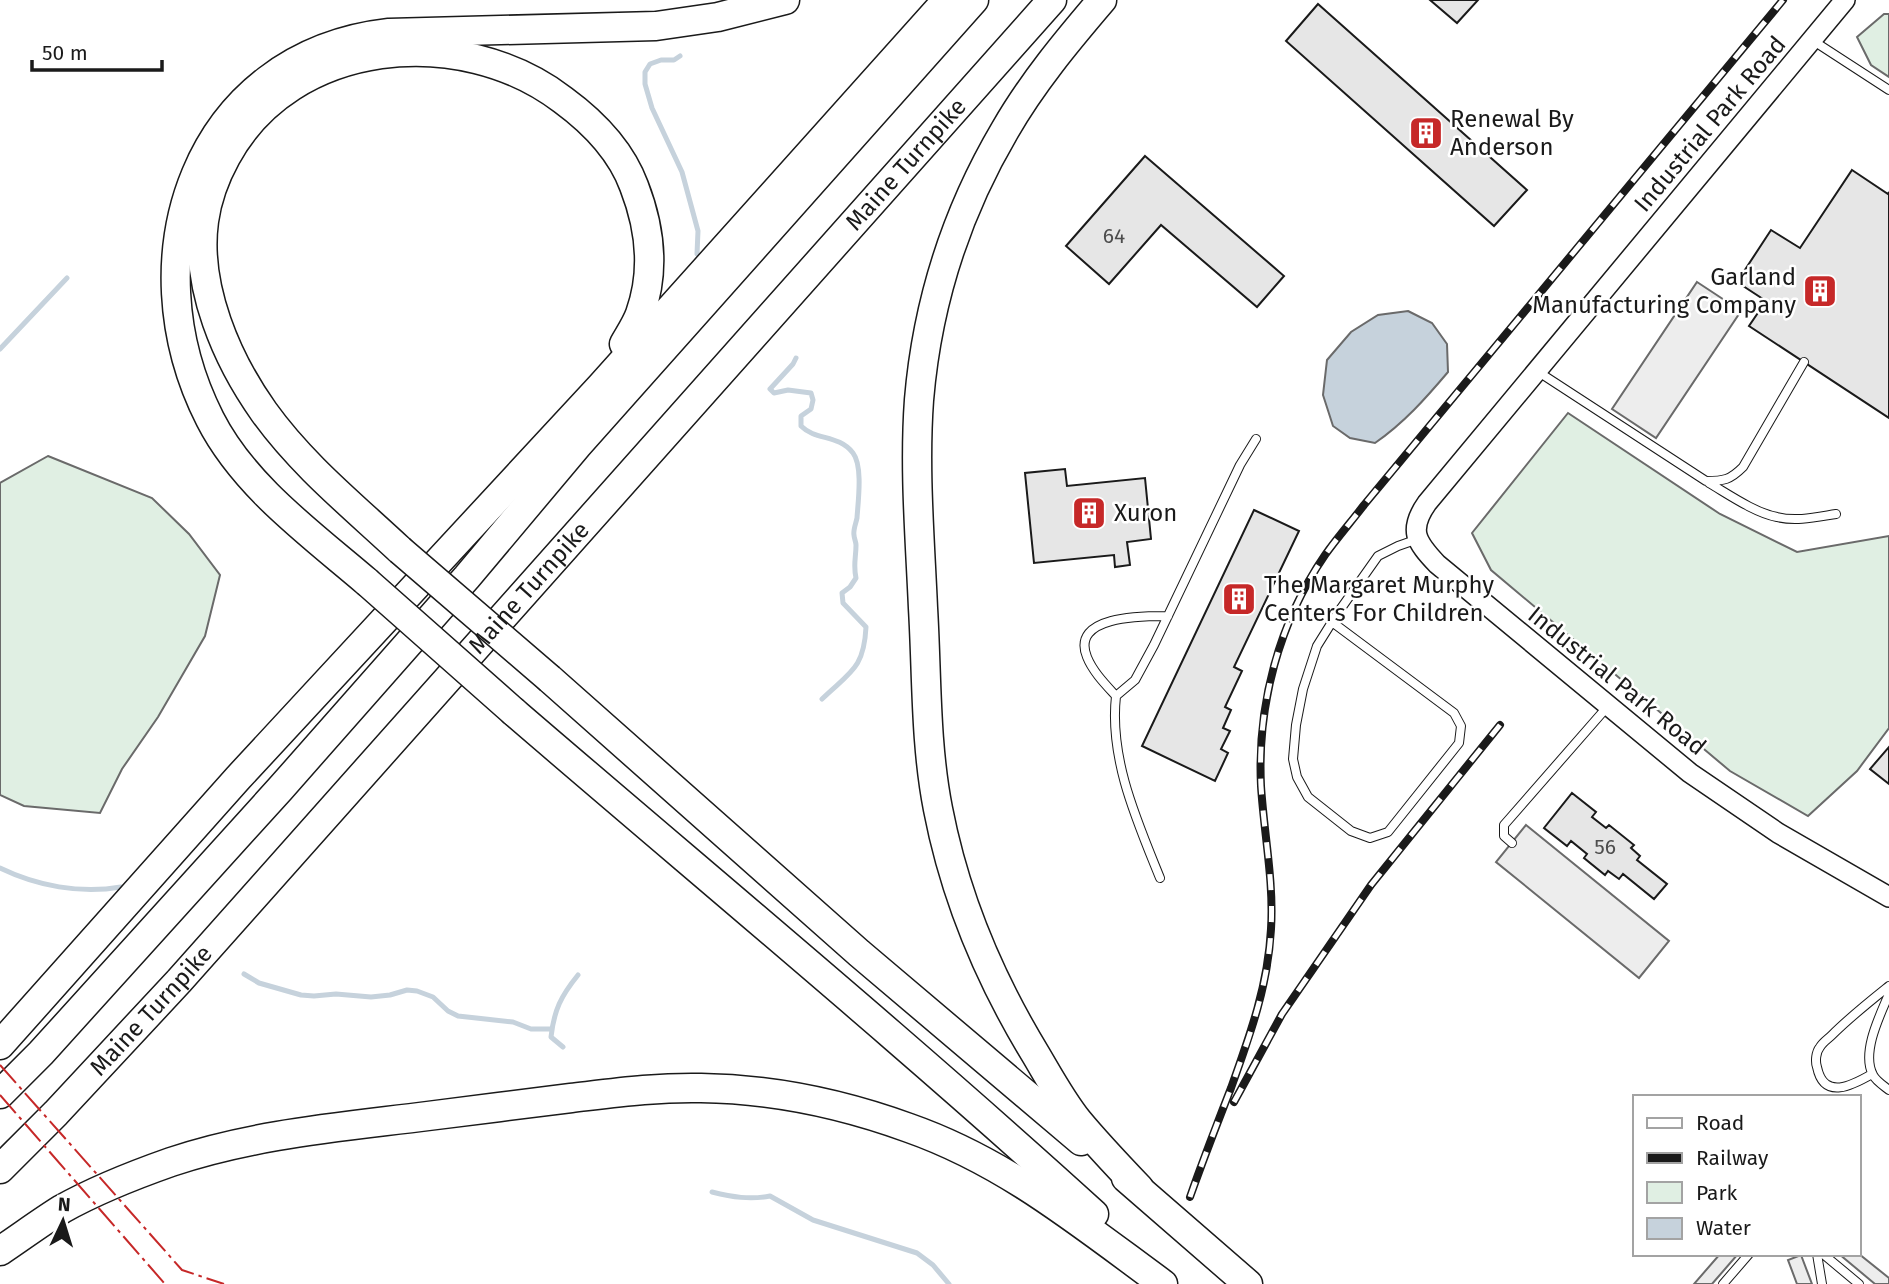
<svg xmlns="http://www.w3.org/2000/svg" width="1889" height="1284" font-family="'Fira Sans',sans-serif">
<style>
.green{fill:#e0efe3;stroke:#6a6a6a;stroke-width:2}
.parking{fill:#ededed;stroke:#6a6a6a;stroke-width:2}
.water{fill:#c6d2dc;stroke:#6a6a6a;stroke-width:2}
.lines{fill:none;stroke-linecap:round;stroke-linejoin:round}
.stream{stroke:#c6d2dc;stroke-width:5}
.building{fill:#e6e6e6;stroke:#1a1a1a;stroke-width:2}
.service-casing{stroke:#1a1a1a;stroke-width:10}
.tertiary-casing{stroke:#1a1a1a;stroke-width:22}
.motorway-casing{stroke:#1a1a1a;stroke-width:31}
.service{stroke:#fff;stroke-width:8}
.tertiary{stroke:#fff;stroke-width:19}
.motorway{stroke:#fff;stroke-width:28}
.rail-casing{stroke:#1a1a1a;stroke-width:8}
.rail{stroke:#fff;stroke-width:5;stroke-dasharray:16;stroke-linecap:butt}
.motorway-bridge-casing{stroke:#1a1a1a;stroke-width:31;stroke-linecap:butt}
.motorway-bridge{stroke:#fff;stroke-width:28}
.power{stroke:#c62828;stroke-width:2;stroke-dasharray:24 5 3.5 5;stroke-linecap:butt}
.labels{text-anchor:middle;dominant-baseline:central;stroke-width:5;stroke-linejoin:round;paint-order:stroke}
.number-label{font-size:21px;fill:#4d4d4d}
.poi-label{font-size:24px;fill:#1a1a1a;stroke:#fff;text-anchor:start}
.street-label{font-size:24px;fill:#1a1a1a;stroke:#fff}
</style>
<rect width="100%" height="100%" fill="#fff"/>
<path class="green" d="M1884 14H1889V77L1871 65 1857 37Z
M1568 413 1720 514 1797 552 1889 536V728L1857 771 1808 816 1730 771 1491 570 1472 533Z
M48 456 152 498 189 534 220 575 205 636 158 717 122 769 100 813 24 806 0 795V483Z"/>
<path class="parking" d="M1697 282 1741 311 1656 438 1612 409Z
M1526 825 1669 941 1639 978 1496 862Z
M1720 1254H1738L1712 1284H1694Z
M1839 1254H1859L1889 1278V1284H1875Z
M1801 1255 1812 1284H1797L1788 1260Z"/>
<path class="water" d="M1408 311 1432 323 1447 344 1448 372C1426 398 1404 423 1375 443L1350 438 1333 426 1323 395 1327 360 1351 332 1378 315Z"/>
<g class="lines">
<path class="stream" d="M680 56 674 60H661L650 64 645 72V84L652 108 682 172 698 231 697 254
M0 349 67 278
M796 358 793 364 770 389 774 393 788 390 811 393 813 400 811 409 801 416V426C816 441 838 434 853 453 863 466 858 502 857 518 856 523 853 530 854 535 854 538 856 542 856 545 856 558 853 565 856 578L850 587 842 593 843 603 866 627C864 669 850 672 822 699
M0 868C37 886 80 894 121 887
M244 974 259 983 301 995 314 996 336 994 371 997 390 995 407 990 417 991 433 997 448 1011 458 1016 513 1022 531 1029H552
M563 1047 551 1037C554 1010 561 996 578 975
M712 1192C732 1197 750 1200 770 1196L813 1220 917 1253 933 1265 949 1284"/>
</g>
<path class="building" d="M1430 0H1478L1457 23Z
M1318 4 1527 190 1494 226 1286 41Z
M1145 156 1284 276 1257 307 1161 225 1109 284 1066 246Z
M1852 170 1888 194 1889 192V418L1749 326 1766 301 1737 282 1771 230 1800 248Z
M1065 469 1067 486 1145 478 1151 539 1127 542 1130 565 1115 567 1114 555 1034 563 1025 473Z
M1254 510 1299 531 1234 667 1242 671 1225 707 1231 710 1223 728 1230 731 1221 749 1228 753 1215 781 1142 746Z
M1889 747V784L1870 769Z
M1572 793 1596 812 1592 817 1606 828 1609 825 1634 845 1631 848 1640 856 1637 860 1667 884 1654 899 1623 874 1619 879 1608 871 1605 875 1584 858 1587 854 1571 841 1567 846 1544 828Z"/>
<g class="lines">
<g class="service-casing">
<path id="service" d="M1812 40 1889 90
M1537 371 1706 481C1724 481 1730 480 1743 467L1804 362
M1709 483C1728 494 1755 513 1777 517 1796 522 1817 517 1836 514
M1332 622 1454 713 1461 726 1459 743 1388 832 1370 838 1351 831 1308 797 1297 777 1293 759 1296 725 1303 689 1317 646 1337 614 1378 556 1398 546 1418 539
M1116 696C1106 685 1093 672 1087 657 1070 615 1144 616 1168 616
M1512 843 1504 836V825L1608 706
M1160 878C1137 821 1109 759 1116 696L1135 680 1154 645 1240 465 1256 439
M1889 994C1880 1015 1861 1053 1873 1075 1876 1081 1884 1086 1889 1090
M1872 1074C1853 1085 1824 1101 1817 1067 1815 1061 1816 1052 1820 1047 1823 1042 1828 1039 1832 1035 1850 1017 1869 1002 1889 986
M1817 1254 1822 1284
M1823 1254 1859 1284
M1723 1284 1749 1254"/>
</g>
<g class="tertiary-casing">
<path id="tertiary" d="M1845 0 1427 503C1408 530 1416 542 1437 564L1690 773 1778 833 1889 897"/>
</g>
<g class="motorway-casing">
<g id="motorway">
<path d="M1102 0C1067 41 1032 83 1005 130 956 213 927 305 919 400 914 469 920 539 923 608 927 675 925 743 938 809 955 897 989 978 1036 1055 1049 1077 1062 1101 1078 1121 1097 1144 1118 1166 1139 1188"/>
<path d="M400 550C353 506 302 465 264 412 227 360 195 287 204 221 207 199 215 177 226 157 291 37 461 22 563 100 593 122 621 151 634 186 650 227 655 272 640 314 636 325 629 335 624 344"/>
<path d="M367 582C311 534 244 486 210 419 128 258 195 55 389 33L656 26 718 17 785 0"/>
<path d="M550 679 859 953 1081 1141"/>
<path d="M514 712C708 879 905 1042 1094 1214"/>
<path d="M0 1045 238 778 601 386 947 0"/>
<path d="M0 1094 41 1053 280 789 467 577 577 446 974 0"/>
<path id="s1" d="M0 1169 56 1113 179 981 1052 0"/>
<path d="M1126 1178 1248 1284"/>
<path d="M0 1251C21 1237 41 1222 62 1209 96 1190 134 1175 171 1162 254 1134 342 1127 428 1116 476 1110 523 1104 571 1098 614 1093 657 1087 701 1088 772 1089 843 1104 909 1128 1006 1162 1081 1224 1163 1284"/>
</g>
</g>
<use href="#service" class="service"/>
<use href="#tertiary" class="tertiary"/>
<use href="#motorway" class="motorway"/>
<g class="rail-casing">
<path id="rail" d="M1234 1102 1282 1014 1371 885 1500 725
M1190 1197C1203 1160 1217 1124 1231 1088 1250 1035 1268 986 1271 929 1274 882 1264 834 1261 786 1257 705 1279 622 1325 555 1337 538 1351 522 1364 505L1783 0"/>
</g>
<use href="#rail" class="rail"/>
<g class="motorway-bridge-casing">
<path id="motorway-bridge" d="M400 550 550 679
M367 582 514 712"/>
</g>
<use href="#motorway-bridge" class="motorway-bridge"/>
<path class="power" d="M0 1065 182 1270 224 1284
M0 1095 165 1284"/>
</g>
<defs>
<g id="building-square" transform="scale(1.75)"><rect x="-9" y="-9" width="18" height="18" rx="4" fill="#c62828" stroke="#fff"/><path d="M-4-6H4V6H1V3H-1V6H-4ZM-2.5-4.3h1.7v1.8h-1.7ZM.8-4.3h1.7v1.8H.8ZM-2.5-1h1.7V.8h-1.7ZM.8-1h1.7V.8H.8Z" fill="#fff"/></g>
</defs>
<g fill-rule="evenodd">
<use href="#building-square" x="1426" y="133"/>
<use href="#building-square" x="1820" y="291"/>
<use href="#building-square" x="1089" y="513"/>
<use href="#building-square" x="1239" y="599"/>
</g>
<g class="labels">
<g class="number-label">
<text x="1114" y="236">64</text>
<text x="1605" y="847">56</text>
</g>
<g class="poi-label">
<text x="1450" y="119">Renewal By<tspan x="1450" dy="28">Anderson</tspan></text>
<text x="1796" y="277" text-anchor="end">Garland<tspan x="1796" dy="28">Manufacturing Company</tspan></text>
<text x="1114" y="513">Xuron</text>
<text x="1264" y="585">The Margaret Murphy<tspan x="1264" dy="28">Centers For Children</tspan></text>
</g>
<g class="street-label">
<text transform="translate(1710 124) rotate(-50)">Industrial Park Road</text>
<text stroke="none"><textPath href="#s1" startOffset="1353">Maine Turnpike</textPath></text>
<text stroke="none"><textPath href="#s1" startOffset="786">Maine Turnpike</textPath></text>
<text transform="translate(1617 681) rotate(39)">Industrial Park Road</text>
<text stroke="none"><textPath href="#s1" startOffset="219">Maine Turnpike</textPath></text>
</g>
</g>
<rect x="1633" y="1095" width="228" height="161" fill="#ffffff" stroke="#a3a3a3" stroke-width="2"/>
<rect x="1647" y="1118" width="35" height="10" fill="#ffffff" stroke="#a3a3a3" stroke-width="2"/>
<text x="1696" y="1130" font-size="21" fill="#1a1a1a">Road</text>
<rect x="1647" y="1153" width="35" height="10" fill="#1a1a1a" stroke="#a3a3a3" stroke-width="2"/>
<text x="1696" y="1165" font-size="21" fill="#1a1a1a">Railway</text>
<rect x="1647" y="1182" width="35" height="21" fill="#e0efe3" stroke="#a3a3a3" stroke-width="2"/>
<text x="1696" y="1200" font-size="21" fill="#1a1a1a">Park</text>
<rect x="1647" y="1218" width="35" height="21" fill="#c6d2dc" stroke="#a3a3a3" stroke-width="2"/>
<text x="1696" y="1235" font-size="21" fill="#1a1a1a">Water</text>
<g transform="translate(63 1221) rotate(4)" stroke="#ffffff" stroke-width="5" paint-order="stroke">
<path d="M0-5L12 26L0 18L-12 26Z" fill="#1a1a1a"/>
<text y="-10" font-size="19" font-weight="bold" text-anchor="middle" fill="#1a1a1a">N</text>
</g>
<path d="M32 60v10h130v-10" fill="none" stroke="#1a1a1a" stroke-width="3.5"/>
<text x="42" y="60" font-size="21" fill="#1a1a1a" stroke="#ffffff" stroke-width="5" paint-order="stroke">50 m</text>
</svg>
